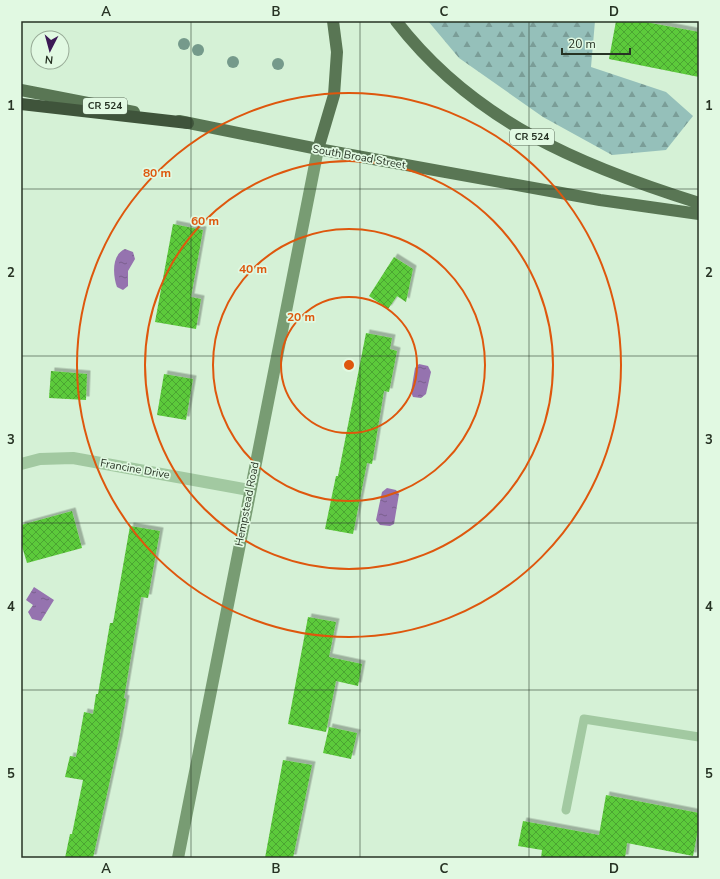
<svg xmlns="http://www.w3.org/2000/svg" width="720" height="879" font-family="'Nunito Sans',sans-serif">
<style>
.forest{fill:url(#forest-firs)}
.water{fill:url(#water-ripples)}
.building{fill:url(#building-cross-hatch);filter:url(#shadow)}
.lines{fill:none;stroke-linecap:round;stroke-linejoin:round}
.lane{stroke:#a2c9a1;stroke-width:9}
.street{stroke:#a2c9a1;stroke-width:12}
.secondary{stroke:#789c73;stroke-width:12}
.primary{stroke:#597654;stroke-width:12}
.highway{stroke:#3f543b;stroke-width:12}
.tree{fill:#759a8b}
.grid{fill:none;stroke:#273324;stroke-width:1;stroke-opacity:0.55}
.ring{fill:none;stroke:#de570d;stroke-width:2}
.labels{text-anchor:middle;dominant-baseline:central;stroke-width:3.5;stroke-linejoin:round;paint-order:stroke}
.shield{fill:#e1f9e2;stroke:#5f6e5d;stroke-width:1}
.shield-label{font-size:10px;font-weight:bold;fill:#273324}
.street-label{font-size:11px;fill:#273324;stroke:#e1f9e2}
.centre{fill:#de570d;stroke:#e1f9e2;stroke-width:2}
.ring-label{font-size:12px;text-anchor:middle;font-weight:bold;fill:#de570d;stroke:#e1f9e2;stroke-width:3.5;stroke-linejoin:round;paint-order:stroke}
.neatline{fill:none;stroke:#273324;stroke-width:1.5}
.grid-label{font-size:13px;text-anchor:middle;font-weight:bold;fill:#273324}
</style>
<defs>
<pattern id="forest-firs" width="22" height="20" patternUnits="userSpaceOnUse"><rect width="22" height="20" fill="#95c0ba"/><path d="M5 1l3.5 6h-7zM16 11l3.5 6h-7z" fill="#7a9d97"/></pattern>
<pattern id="water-ripples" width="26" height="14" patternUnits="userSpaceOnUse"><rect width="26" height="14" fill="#9573af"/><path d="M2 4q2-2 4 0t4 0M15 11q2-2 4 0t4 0" fill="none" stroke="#7a5f8e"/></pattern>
<pattern id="building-cross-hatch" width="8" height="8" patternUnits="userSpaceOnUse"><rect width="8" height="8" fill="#5cca3a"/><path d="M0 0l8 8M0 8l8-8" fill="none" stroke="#4ca531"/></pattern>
<filter id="shadow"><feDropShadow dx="3.5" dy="-3.5" stdDeviation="0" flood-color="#0004"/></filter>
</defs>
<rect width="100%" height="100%" fill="#d5f1d6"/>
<path class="forest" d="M428 21H595L591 67 666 92 693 116 666 150 612 155 543 117 459 58Z"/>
<path class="water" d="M125 249 133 252 135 259 128 271V286L123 290 117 287C113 276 111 255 125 249Z
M419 364 428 366 431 372 426 394 421 398 413 397 411 392 415 368Z
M387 488 396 490 399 494 394 524 390 526 380 525 376 520 382 492Z
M34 587 54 600 41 621 32 619 28 612 33 605 26 600Z"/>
<path class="building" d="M616 21H640L699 32V77L609 59Z
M173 224 203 230 191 297 201 299 196 329 155 322Z
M394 257 413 269 406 302 397 296 388 309 369 296Z
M366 333 392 338 390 349 397 351 389 392 384 391 372 464 367 463 353 534 325 529 336 476H338Z
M51 371 87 374 86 400 49 398Z
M164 374 193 379 186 420 157 415Z
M72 511 82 548 27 563 21 543V525Z
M130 526 160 531 148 598 141 597 124 698 126 699 119 739 93 858H65L70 834H72L83 780 65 777 70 756 76 757 84 712 93 714 96 694H98L110 623H113Z
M308 617 336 622 329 657 362 664 358 686 336 681 326 732 288 724Z
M329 727 357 733 351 759 323 753Z
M283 760 312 765 293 858H265Z
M606 795 699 813V824L693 856 627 843 625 858H541L542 850 518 846 523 821 599 835Z"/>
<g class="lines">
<path class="lane" d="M566 810 584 719 699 737"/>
<path class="street" d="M21 464 40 459 73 458 249 490"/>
<path class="secondary" d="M178 858 318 149"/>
<path class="primary" d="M396 21C474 122 581 166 699 203
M21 90 134 112
M179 121 318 149 600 200 699 214
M318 149 334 95 337 52 333 21"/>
<path class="highway" d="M21 104 188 123"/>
</g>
<g class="tree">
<circle cx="184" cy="44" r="6"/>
<circle cx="198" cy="50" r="6"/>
<circle cx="233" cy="62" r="6"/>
<circle cx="278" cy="64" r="6"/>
</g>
<path class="grid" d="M191 21V858M360 21V858M529 21V858M21 189H699M21 356H699M21 523H699M21 690H699"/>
<g class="ring">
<circle cx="349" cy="365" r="68"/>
<circle cx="349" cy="365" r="136"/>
<circle cx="349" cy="365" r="204"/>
<circle cx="349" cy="365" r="272"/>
</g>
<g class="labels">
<g class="shield">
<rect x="83" y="98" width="44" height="16" rx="3"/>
<rect x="510" y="129" width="44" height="16" rx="3"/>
</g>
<g class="shield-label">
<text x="105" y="106">CR 524</text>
<text x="532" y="137">CR 524</text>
</g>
<g class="street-label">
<text transform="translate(359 157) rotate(10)">South Broad Street</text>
<text transform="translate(135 469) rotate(10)">Francine Drive</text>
<text transform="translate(247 504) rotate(-79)">Hempstead Road</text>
</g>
</g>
<circle cx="349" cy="365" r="6" class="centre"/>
<g class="ring-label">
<text x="157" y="177">80 m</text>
<text x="205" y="225">60 m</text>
<text x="253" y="273">40 m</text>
<text x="301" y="321">20 m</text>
</g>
<rect width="720" height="879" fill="none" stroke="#e1f9e2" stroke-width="44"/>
<g transform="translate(50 50) rotate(186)"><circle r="19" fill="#e1f9e2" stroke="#97aa96"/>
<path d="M0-3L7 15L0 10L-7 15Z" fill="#3c1955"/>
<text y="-6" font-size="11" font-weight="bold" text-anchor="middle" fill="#273324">N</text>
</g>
<path d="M562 48v6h68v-6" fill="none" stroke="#273324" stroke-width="2"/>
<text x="568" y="48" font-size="12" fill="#273324" stroke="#e1f9e2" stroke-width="3" paint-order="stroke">20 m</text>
<rect x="22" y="22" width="676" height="835" class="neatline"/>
<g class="grid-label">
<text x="106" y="16">A</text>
<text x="276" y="16">B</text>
<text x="444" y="16">C</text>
<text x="614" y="16">D</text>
<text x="11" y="110">1</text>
<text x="709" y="110">1</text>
<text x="11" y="277">2</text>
<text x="709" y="277">2</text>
<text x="11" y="444">3</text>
<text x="709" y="444">3</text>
<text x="11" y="611">4</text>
<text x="709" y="611">4</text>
<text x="11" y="778">5</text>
<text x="709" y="778">5</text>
<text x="106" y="873">A</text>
<text x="276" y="873">B</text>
<text x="444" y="873">C</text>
<text x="614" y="873">D</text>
</g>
</svg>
